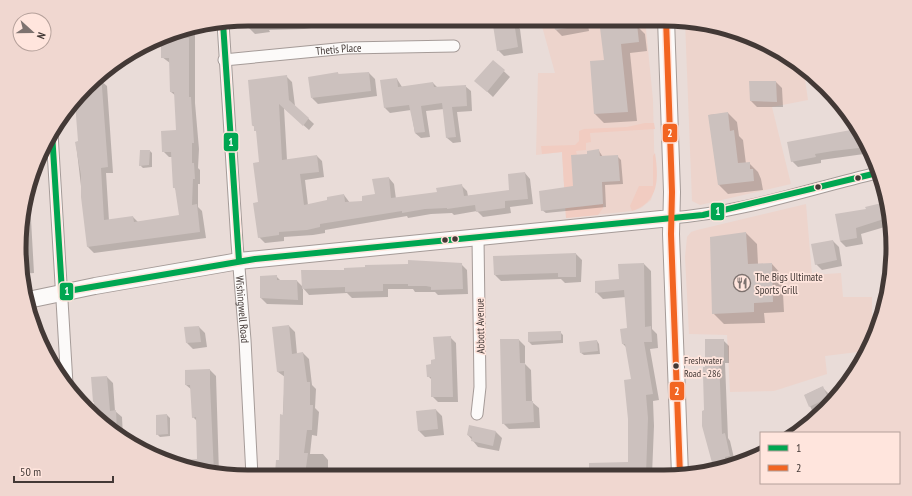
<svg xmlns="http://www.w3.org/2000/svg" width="912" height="496" font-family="'PT Sans Narrow',sans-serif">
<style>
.built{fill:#edd4cc}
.green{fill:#f1ccc1}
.shadow{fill:#0003}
.building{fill:#ccc1be}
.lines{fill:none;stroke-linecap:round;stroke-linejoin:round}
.street-casing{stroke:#a59b98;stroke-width:13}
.secondary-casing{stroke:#a59b98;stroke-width:18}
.street{stroke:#fcfaf9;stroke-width:11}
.secondary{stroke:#fcfaf9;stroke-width:16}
.bus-1-casing{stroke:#ffe5dd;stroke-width:9}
.bus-2-casing{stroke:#ffe5dd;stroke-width:9}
.bus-1{stroke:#00a651;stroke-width:6}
.bus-2{stroke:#f26522;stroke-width:6}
.bus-dot{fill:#433936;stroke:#ffe5dd;stroke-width:1.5}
.labels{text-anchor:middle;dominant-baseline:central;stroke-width:3.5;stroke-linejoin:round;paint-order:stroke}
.bus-label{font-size:10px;fill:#433936;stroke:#ffe5dd;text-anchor:start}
.street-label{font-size:11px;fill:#433936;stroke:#ffe5dd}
.poi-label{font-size:11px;fill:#433936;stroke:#ffe5dd;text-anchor:start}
.rim{fill:none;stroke:#433936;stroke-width:5}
.line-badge{stroke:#ffe5dd;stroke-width:1.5}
.badge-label{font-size:11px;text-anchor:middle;font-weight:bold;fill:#fff}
</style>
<rect width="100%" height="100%" fill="#e9dcd8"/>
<path class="built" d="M540 19H645L653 100 655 186 651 200 641 208 632 211 566 218 562 152 536 155 538 73H555Z
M685 21 723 27 778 50 804 72 808 100 772 107 791 184 700 205 692 201Z
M806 204 812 275 841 273 843 297H872V335L866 351 825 356 827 374 774 391 730 392 727 335 689 334 685 257 687 237 691 232 697 230Z"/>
<path class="green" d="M645 123H654L655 129 590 133 591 142 586 143V150L576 151 577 155H571L579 207 603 204V208L598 215 566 218 562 152 542 154 541 146 575 145 579 141V131L584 129 627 127Z
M655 153C659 179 659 202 632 211L630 206 639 186H653V156Z"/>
<path class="shadow" d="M248 19H394V21L373 23 371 20 304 29 269 30 270 32 255 34 249 28Z
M554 19H587L589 31 562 36 556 30Z
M514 23 520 29 523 53 504 56 498 50Z
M636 25 645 34 647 51 630 53 637 121 604 123 595 114 605 61Z
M195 28V103L199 149 198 168 200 170V184H198V207L202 211 206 238 94 253 88 247 76 143 79 142 76 101 100 75V80L107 86 113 173H106L109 221 133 217 138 222 180 216 176 190 174 187 172 157H169L163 151 177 131 176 96 171 92 170 63 162 57V38L174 31Z
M493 61 510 77 493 97 476 81Z
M338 73 339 75 369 73 375 79 377 96 318 104 312 98Z
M286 76 292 82 295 106 314 124 309 130 284 108 287 160 317 156 322 161 324 177 305 180 308 205 329 201 344 195 350 203 363 202 376 195 389 178 394 184 396 199 438 193 461 185 467 191 468 196 510 191 525 173 530 179 533 204 510 207 511 213 483 217 477 211 454 215 452 213 431 214 408 218 407 216 325 230V233L313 235 284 237V241L265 243 259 237 260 163 257 132 253 125Z
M397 79 402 87 433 83 438 88 465 86 471 91 472 111 457 112 461 142 453 143 447 138 444 109 426 111 430 137 421 138 415 133 411 110 390 113 385 108Z
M776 82 782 88 783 107H757L751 101Z
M728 113 737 122 739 136 743 140 746 164 749 163 758 172 761 179 763 190 728 194 719 185 709 115Z
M856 130 866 150 864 151V154L821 160V163L798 167 792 161Z
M150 151 152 153V167L143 168 140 165Z
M599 151 603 157 617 156 621 160 623 184 605 185 606 207 546 213 542 210 574 187 588 155Z
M29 183 34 273 22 274 20 263 27 189Z
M886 203 888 226 861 234 863 244 846 247 840 241 867 210V208Z
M746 233 757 244 758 264H772L782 275 784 312 764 313 765 323 724 324 713 313Z
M833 241 839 247 842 266 822 270 816 264Z
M576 254 582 260 581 282 565 283 561 279 501 281 495 275Z
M461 264 467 270 468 294 438 295 435 292H415L413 289H388V297L352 298 347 293 309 295 303 288V305L267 304 261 298 276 276 281 281H297L303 287 345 271Z
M644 264 651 271 652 329 657 334 658 348 650 349 659 400 653 401 654 426 652 475H590V464L629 463 632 380 627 348 623 344 628 329 626 297 603 299 596 292 620 280Z
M289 326 295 332 297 354 303 353 309 359 312 385 316 389 315 408 319 412 317 436 312 435 310 454H323L328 460V476H279L276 473 280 462 285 377 278 372Z
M199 327 205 333 207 347 193 349 187 343Z
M560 332 563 335V343L532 345 529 342V333Z
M450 337 456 343 458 402H438L432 396V380L428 376 432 365Z
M519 340 525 346V364L531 370 532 402 539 408 540 428 509 429 503 423Z
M723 340 729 346V363H725L728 438 730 441 735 462 730 463V465L710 471 715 469 705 411 706 368Z
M597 341 599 344 600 354 584 355 581 353Z
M210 370 216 376 219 474 184 467V461L198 460 197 421 193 417 192 390 186 385V371Z
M107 377 113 383 115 411 122 417 123 437 96 416 92 378Z
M822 387 828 393 832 401H834L815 417 805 395Z
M436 410 442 416 444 435 425 437 419 431Z
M167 415 170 418V436L160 437 157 434Z
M470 427 496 432 502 438 499 451 478 447 468 435Z
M453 468 460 476H445Z
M526 469 533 476H519Z"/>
<path class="building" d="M553 19H584L585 25 555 30Z
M514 22 518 47 497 51 493 25Z
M637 24 639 42 621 44 628 112 594 114 590 61 604 60 600 28Z
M166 36H175V38H189V97H191L194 143H192V163H194L195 179H193L192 205 197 204 200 232 87 247 81 197V175L75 142 78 141 75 103 101 74 108 167 101 168 104 220 133 216 134 222 179 215 175 188H173L171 152H162L161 131 176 130 174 92H170L169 58H161V38Z
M493 60 505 70 487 92 474 81Z
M338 72V74L369 72 371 91 311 98 308 77Z
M287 75 289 100 309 118 303 126 279 104 282 160 317 155 319 172 300 174 304 205 327 200V197L344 194 345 202 362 201V196L375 194 372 179 389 177 391 198 437 192 436 188 462 184 464 196 509 190 508 174 525 172 528 199 505 201V208L476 212 475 205 447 209V208L425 209 402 213V211L320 224V227L307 230 279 232V235L258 238 253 203 258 202 253 163 259 162 256 131H254V125L252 126 248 80Z
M397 78 398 87 433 82 434 87 466 85 467 106 452 107 456 137 446 138 442 103 421 106 425 132 415 133 409 105 384 108 380 80Z
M749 81H776L777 102 750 101Z
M728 112 730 131 734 130 738 163 750 162V169H753L754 181 718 185 708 115Z
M856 129 863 144 858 145 859 148 833 151 815 154 816 157 791 162 787 142Z
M599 149 600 156 618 155 620 181 602 182 603 204 541 211 539 191 573 186 571 155 587 154V151Z
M140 150H150L149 165 139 166Z
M886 202 887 218 856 228 857 238 840 241 835 214 866 209 865 207Z
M746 232 748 264 772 263 773 302 754 303V312L712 314 710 237Z
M833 240 837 260 815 265 811 244Z
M576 253V277H558V273L494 275 493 256Z
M408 260 462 263 463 289 431 290V287L426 286H408V284H383V291L345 292V287L302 289 301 270H344V268L365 267V265L408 264Z
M644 263 645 327 651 326 652 342H644L653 394 646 395 648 418 646 475H589V463L628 462V419L624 380 631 379 625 344H622L620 329 627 328 624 290 595 293V281L619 279 618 264Z
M277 275V280H297L298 300 260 298V276Z
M289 325 292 354 303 352 307 382H310V405H313L312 430H307L304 453H308L305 475 278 476V474H275L276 460H279L280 414 283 415 284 371 277 372 272 327Z
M199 326 201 342 186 343 184 327Z
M561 331V340L528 342V332Z
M451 336 453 397H431V377H427L426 365 431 364V360L435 359 433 337Z
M500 339H519L520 363H525L526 401H533L534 422 502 424Z
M705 339H724V358H719L722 434 725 433 730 456 725 457 726 466 714 470 702 426V411L704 410 703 374V367H705Z
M597 340 598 351 580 353 579 342Z
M210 369V384L214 473 189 469 168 461 197 459 196 417 192 418 190 385H185V370Z
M107 376 110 411 116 410 117 433 95 415 94 402H93L91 377Z
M823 386 828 398 809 407 804 395Z
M436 409 438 429 418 431 416 411Z
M167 414 168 434 156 435V415Z
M469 425 496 431 493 446 471 441 472 437 467 435Z"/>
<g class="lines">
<g class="street-casing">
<g id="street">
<path id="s1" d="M223 23 237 243 245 340 252 476"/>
<path id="s2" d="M224 60 347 48 454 46"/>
<path d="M52 133 67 384"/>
<path d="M671 218C741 213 809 189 877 173"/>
<path d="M477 414 480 387 478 238"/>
</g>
</g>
<g class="secondary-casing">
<path id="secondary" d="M666 19 672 192 671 234 680 475
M28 300 95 286 239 261 671 218"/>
</g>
<use href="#street" class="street"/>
<use href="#secondary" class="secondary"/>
<g class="bus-1-casing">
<path id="bus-1" d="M223 23 239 261
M52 133 62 292 255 259 703 215 877 173"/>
</g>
<g class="bus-2-casing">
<path id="bus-2" d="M666 19 672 192 671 234 680 475"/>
</g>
<use href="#bus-1" class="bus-1"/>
<use href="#bus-2" class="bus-2"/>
</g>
<defs>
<g id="restaurant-ring" transform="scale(0.9)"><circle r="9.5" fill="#ffe5dd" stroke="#7d726f" stroke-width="1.5"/><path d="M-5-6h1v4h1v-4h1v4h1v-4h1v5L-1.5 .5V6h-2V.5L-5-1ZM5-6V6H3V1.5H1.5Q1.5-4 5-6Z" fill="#7d726f"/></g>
</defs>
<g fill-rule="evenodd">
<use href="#restaurant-ring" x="742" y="283"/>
</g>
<g class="bus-dot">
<circle cx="858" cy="178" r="3.5"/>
<circle cx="818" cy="187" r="3.5"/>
<circle cx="455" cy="239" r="3.5"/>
<circle cx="445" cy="240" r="3.5"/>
<circle cx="676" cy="366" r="3.5"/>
</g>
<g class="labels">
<g class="bus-label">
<text x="684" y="360">Freshwater<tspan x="684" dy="13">Road - 286</tspan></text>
</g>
<g class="street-label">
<text stroke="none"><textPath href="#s2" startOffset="115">Thetis Place</textPath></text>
<text stroke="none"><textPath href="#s1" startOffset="287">Wishingwell Road</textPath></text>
<text transform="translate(480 326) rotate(-91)">Abbott Avenue</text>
</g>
<g class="poi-label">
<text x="755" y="277">The Bigs Ultimate<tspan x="755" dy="13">Sports Grill</tspan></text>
</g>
</g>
<path d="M0 0H912V496H0ZM248 26H664A222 222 0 0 1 886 248V248A222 222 0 0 1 664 470H248A222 222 0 0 1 26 248V248A222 222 0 0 1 248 26Z" fill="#f0d7d0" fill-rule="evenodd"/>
<path class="rim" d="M248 26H664A222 222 0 0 1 886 248V248A222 222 0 0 1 664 470H248A222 222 0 0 1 26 248V248A222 222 0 0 1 248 26Z"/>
<g class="line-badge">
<rect x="662" y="123" width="16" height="20" rx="4" fill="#f26522"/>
<rect x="223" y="132" width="16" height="20" rx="4" fill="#00a651"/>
<rect x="710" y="202" width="15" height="19" rx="4" fill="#00a651"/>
<rect x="59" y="282" width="15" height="19" rx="4" fill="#00a651"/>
<rect x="669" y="381" width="16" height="20" rx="4" fill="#f26522"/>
</g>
<g class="badge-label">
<text x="670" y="137">2</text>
<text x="231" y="146">1</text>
<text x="718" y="215">1</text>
<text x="67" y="295">1</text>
<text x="677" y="395">2</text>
</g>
<rect x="760" y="432" width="140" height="52" fill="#ffe5dd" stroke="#b4a09a"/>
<rect x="768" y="445" width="20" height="6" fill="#00a651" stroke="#b4a09a"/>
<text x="796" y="452" font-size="12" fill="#433936">1</text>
<rect x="768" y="465" width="20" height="6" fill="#f26522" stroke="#b4a09a"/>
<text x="796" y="472" font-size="12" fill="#433936">2</text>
<g transform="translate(32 32) rotate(111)"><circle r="19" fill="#ffe5dd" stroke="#b4a09a"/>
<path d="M0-3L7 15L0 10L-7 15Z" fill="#7d726f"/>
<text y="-6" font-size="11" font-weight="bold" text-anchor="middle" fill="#433936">N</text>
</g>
<path d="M14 476v6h99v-6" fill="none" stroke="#433936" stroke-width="2"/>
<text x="20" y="476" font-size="12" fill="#433936" stroke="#ffe5dd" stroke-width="3" paint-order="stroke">50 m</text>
</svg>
